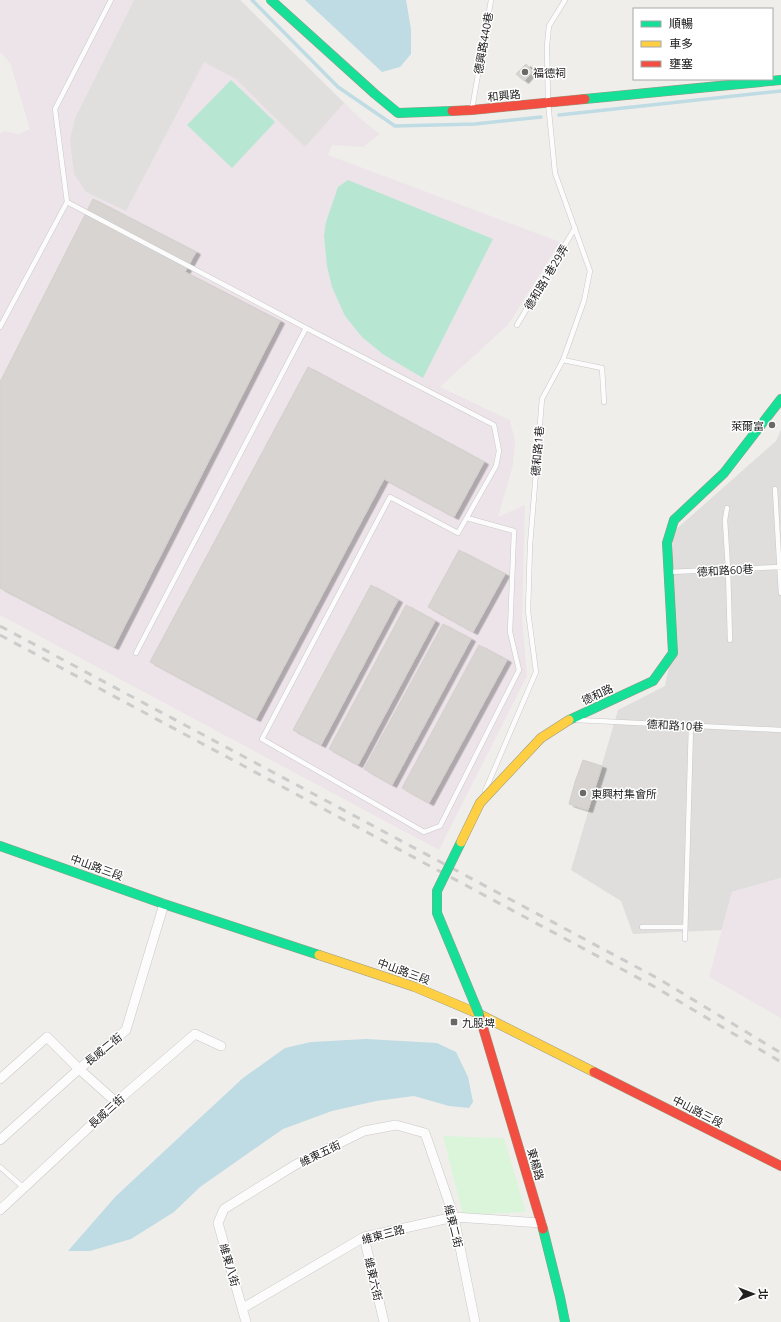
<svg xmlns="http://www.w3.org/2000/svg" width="781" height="1322" font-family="'Open Sans','Noto Sans TC',sans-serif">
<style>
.residential{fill:#dfdedc}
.industrial{fill:#ede4e9}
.park{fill:#daf5da}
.pitch{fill:#b7e6d2}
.parking{fill:#e0dfde}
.water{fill:#bfdbe3}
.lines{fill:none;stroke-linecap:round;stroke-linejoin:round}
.stream{stroke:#bfdbe3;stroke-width:3.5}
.building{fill:#d7d4d2;stroke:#d3d0cc;filter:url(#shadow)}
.lane-casing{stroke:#c9c8c7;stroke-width:5.5}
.street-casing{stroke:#c9c8c7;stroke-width:10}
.fast-casing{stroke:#999a82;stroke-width:10}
.slow-casing{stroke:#999a82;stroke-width:10}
.jam-casing{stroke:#999a82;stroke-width:10}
.lane{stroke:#fdfcfc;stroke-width:4.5}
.street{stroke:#fdfcfc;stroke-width:9}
.fast{stroke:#16e098;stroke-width:9}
.slow{stroke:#ffcf43;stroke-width:9}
.jam{stroke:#f24e42;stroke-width:9}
.rail{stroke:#ccc;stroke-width:3;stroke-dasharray:8 8;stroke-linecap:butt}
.fast-bridge-casing{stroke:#999a82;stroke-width:10;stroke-linecap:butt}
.slow-bridge-casing{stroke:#999a82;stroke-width:10;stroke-linecap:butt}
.fast-bridge{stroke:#16e098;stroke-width:9}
.slow-bridge{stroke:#ffcf43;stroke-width:9}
.poi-dot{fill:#6a6968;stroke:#fff;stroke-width:1.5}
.labels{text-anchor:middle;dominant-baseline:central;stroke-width:3;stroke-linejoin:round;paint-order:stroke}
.street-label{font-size:11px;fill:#222;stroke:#fff}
.poi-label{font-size:11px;fill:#222;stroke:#fff;text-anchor:start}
</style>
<defs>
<filter id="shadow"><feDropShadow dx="4.5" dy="2.5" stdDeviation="0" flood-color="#0004"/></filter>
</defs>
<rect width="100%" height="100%" fill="#f0eeeb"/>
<path class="residential" d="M781 430V878L732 892 722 930 633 934 621 901 571 870 618 710 665 686 669 666 673 532 776 441Z"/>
<path class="industrial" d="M0 0H240L362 120 380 134 363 147 332 145 328 155 560 242 508 325 440 387 510 420 515 441 513 465 498 517 525 505 522 618 527 676 439 850 0 615V134L4 131 19 134 30 129 10 63 0 52Z
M781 878V1018L709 977 732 892Z"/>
<path class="park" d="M443 1136 504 1138 526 1212 463 1215Z"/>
<path class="pitch" d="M231 80 275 122 232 168 187 125Z
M348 180 493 239 423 378 384 355 362 337 345 316 332 287 327 266 324 236 326 222 338 187Z"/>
<path class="parking" d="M134 0H240L344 103 305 147 236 79 204 62 126 211 86 192 74 174 70 140 75 118Z"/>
<path class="water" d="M305 0H406L411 29V54L400 67 382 72Z
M366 1039 437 1043 456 1052 468 1077 473 1102 469 1108 449 1106 414 1096 376 1101 332 1111 283 1129 200 1187 174 1212 131 1239 90 1251H68L115 1197 173 1143 243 1078 285 1048 311 1042Z"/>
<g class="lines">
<path class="stream" d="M252 0 338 87 395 126 475 124 541 117
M559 115 781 91"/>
</g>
<path class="building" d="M526 64 533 71 524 81 516 74Z
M93 199 196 252 185 272 280 321 114 647 0 588V382Z
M308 367 484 462 454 517 384 479 256 719 150 662Z
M459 550 505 574 473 632 428 607Z
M371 585 398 600 321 745 293 730Z
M406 605 435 621 358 765 329 749Z
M443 624 471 639 392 785 364 769Z
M479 645 507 660 429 803 402 788Z
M583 760 602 766 588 810 569 804 575 782Z"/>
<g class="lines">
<g class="lane-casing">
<path id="lane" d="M472 109 491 0
M67 202 306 328
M517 325 575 228
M0 327 67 202 55 109 111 0
M563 360 602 368 604 402
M775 489 781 593
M727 508 725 520 728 569 730 640
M669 572 781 567
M136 653 306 328 494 425 499 451 496 466 458 533 390 497 262 739 424 832 440 826 519 670 510 632 514 531 467 518
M577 720 781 730
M485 791 536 672 528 611 530 545 542 399 563 360 584 301 590 271 555 173 548 102 547 45 549 26 565 0
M642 927H685
M685 939 691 726
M0 1167 24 1188"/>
</g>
<g class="street-casing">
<path id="street" d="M0 1079 47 1037 79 1069 116 1102
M0 1140 79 1069 126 1030 164 904
M0 1210 116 1102 195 1034 221 1046
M364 1237 384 1322
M243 1308 364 1237 454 1217 541 1223
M246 1322 218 1223 224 1209 295 1165 364 1131 396 1125 425 1133 454 1217 475 1322"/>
</g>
<g class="fast-casing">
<path id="fast" d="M271 0 375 94 398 113 452 111
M585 99 781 80
M569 720 653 681 673 653 667 543 674 520 724 473 781 399
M0 846 164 904 319 955
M543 1229 560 1297 565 1322"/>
</g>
<g class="slow-casing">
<path id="slow" d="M319 955 415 987 479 1014 594 1072"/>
</g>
<g class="jam-casing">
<path id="jam" d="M452 111 472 110 585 99
M479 1014 543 1229
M594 1072 781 1166"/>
</g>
<use href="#lane" class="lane"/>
<use href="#street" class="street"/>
<use href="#fast" class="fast"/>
<use href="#slow" class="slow"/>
<use href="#jam" class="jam"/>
<path class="rail" d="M0 626 659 979 781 1053
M0 635 655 987 781 1062"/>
<g class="fast-bridge-casing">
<path id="fast-bridge" d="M461 842 437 891V913L479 1014"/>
</g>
<g class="slow-bridge-casing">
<path id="slow-bridge" d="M461 842 480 803 541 738 569 720"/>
</g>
<use href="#fast-bridge" class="fast-bridge"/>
<use href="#slow-bridge" class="slow-bridge"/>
</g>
<g class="poi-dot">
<circle cx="525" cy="72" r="4"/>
<circle cx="772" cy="425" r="4"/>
<circle cx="583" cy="793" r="4"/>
<rect x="450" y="1018" width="8" height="8" rx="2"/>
</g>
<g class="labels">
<g class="street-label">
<text transform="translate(483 43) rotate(-80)">德興路440巷</text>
<text transform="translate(504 95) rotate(-6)">和興路</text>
<text transform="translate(546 277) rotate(-59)">德和路1巷29弄</text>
<text transform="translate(537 451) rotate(-85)">德和路1巷</text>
<text transform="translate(725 570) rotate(-3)">德和路60巷</text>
<text transform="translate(597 694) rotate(-25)">德和路</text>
<text transform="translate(675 725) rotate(3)">德和路10巷</text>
<text transform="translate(97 867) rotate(20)">中山路三段</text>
<text transform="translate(404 971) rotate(20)">中山路三段</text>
<text transform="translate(103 1049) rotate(-39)">長威二街</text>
<text transform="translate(106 1111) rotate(-42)">長威三街</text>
<text transform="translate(698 1111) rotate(27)">中山路三段</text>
<text transform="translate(320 1153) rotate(-26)">維東五街</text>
<text transform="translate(536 1164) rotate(74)">東楊路</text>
<text transform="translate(454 1226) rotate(76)">維東二街</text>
<text transform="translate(383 1234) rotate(-15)">維東三路</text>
<text transform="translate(230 1265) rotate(74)">維東八街</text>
<text transform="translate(374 1279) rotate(77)">維東六街</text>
</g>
<g class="poi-label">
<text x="533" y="72">福德祠</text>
<text x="764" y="425" text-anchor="end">萊爾富</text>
<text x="591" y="793">東興村集會所</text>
<text x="462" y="1022">九股埤</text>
</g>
</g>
<rect x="633" y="8" width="140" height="72" fill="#ffffff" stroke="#a7a7a7"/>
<rect x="641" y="21" width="20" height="6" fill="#16e098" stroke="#a7a7a7"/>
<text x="669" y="28" font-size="12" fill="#222222">順暢</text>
<rect x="641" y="41" width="20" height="6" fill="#ffcf43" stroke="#a7a7a7"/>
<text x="669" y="48" font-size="12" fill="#222222">車多</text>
<rect x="641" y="61" width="20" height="6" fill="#f24e42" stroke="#a7a7a7"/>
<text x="669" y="68" font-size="12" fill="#222222">壅塞</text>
<g transform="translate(753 1294) rotate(90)" stroke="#ffffff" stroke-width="3" paint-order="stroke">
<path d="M0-3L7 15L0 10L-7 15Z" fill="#222222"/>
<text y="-6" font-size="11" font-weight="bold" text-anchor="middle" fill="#222222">北</text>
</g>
</svg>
